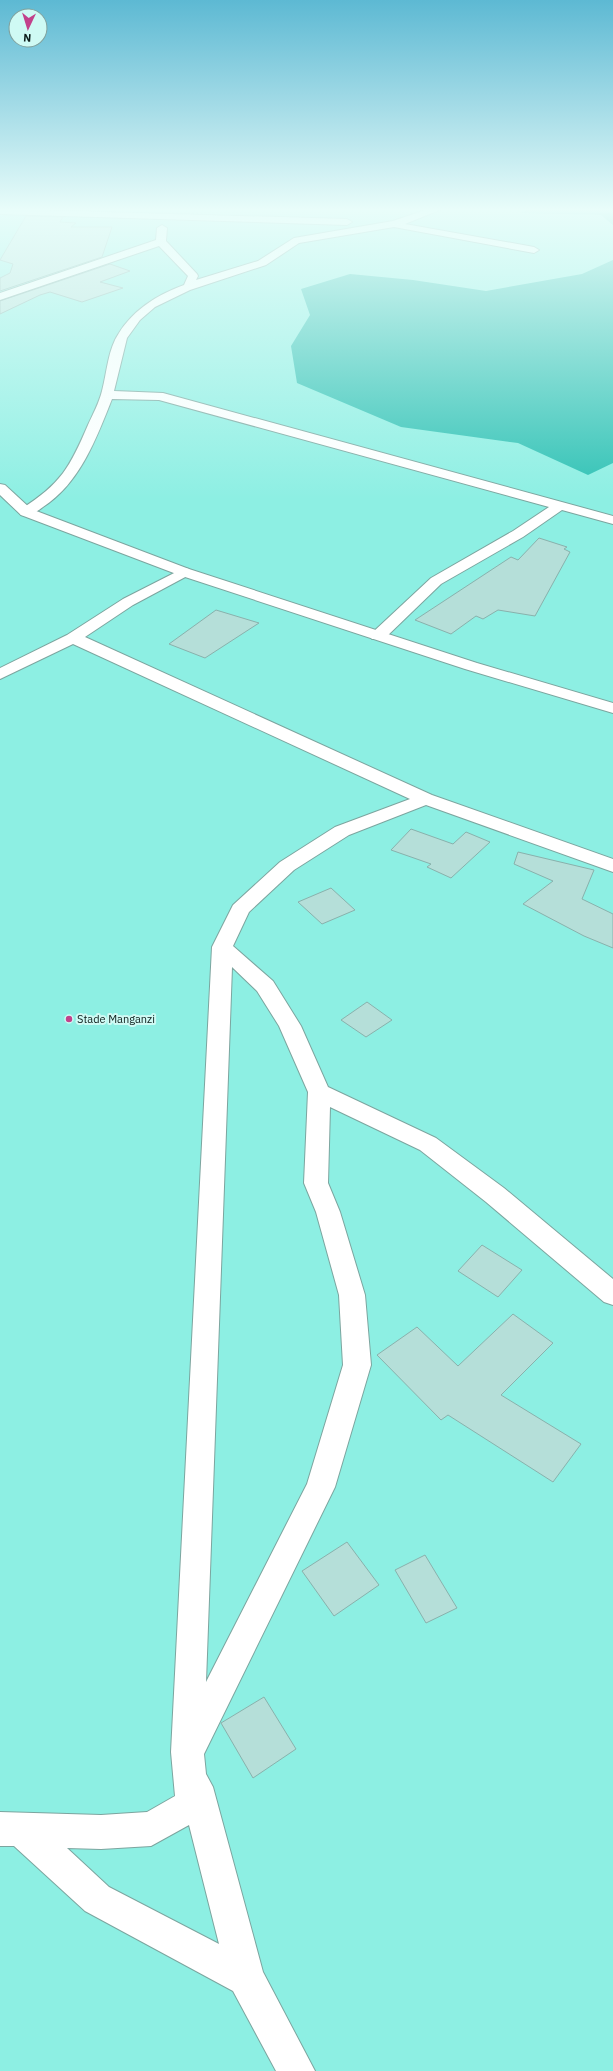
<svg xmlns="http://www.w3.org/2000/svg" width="613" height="2071" font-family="'IBM Plex Sans',sans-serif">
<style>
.green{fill:#8defe3}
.water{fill:#2ec1b4}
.building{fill:#b5dfd9;stroke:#89b1ac}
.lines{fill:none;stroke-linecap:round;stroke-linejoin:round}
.street-casing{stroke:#7ca59f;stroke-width:2}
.secondary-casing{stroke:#7ca59f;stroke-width:2}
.street{fill:#fff;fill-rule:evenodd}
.secondary{fill:#fff;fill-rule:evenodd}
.poi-dot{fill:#c2418b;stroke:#cffaf4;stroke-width:1.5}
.labels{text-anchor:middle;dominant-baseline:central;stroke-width:4;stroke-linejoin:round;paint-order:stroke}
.poi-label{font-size:11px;fill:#0c1c1a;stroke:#cffaf4;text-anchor:start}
</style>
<rect width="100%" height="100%" fill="#cffaf4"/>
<path class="green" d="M0 209H613V2071H0Z"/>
<path class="water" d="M527 209H613V225L601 215 521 213Z
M613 260V463L588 475 518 443 401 427 297 383 291 346 310 315 301 289 350 274 413 280 486 291 582 274Z"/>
<path class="building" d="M26 216 63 217 60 222 76 223 71 227H112L102 257 0 291V278L10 273 13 264 0 260Z
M110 264 130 271 100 282 123 288 82 302 50 292 40 295 0 314V301Z
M539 538 567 547 564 549 570 552 535 616 498 610 483 619 476 616 451 634 415 620 511 557 518 560Z
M216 610 259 623 205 658 169 644Z
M411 829 453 844 466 832 490 842 451 878 427 867 431 864 391 850Z
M518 852 594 870 582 899 613 914V948L584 936 523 904 553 881 514 864Z
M331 888 355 910 322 924 298 902Z
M367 1002 392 1020 366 1037 341 1020Z
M482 1245 522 1270 498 1297 458 1271Z
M513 1314 553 1343 501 1395 581 1444 553 1482 448 1415 441 1420 377 1355 417 1327 458 1366Z
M347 1542 379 1585 334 1616 302 1571Z
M425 1555 457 1608 426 1623 395 1570Z
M264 1697 296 1749 253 1778 221 1723Z"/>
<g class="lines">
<g class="street-casing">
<path id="street" d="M0 209 347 219 352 222 347 225 0 214Z
M428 209H442L405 224 534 247 539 250 534 253 394 227 299 243 266 265 190 290 155 307 140 320 127 338 114 391 163 393 613 516V524L562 510 523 537 441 584 384 639H372L370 636 372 633 431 578 513 531 549 507 159 400 112 399C96 439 80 483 43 507 36 512 30 517 21 515L19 512 21 509C61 484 70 467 88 425 93 414 99 403 102 391 107 372 108 349 119 333 134 309 159 294 184 285L188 276 159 246 0 300V293L156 240 157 228 162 225 167 228 166 241 197 274 198 276 196 280 258 261 294 238 393 221Z
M184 568 189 569 191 572 189 575 133 605 85 637 432 795 613 859V872L426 805 349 835 294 870 249 912 233 946 273 981 301 1026 328 1087 436 1138 504 1188 613 1279V1305L604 1302 486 1202 420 1150 330 1107 328 1183 340 1212 365 1295 371 1365 335 1487 204 1754 206 1774 213 1787 263 1972 315 2071H276L233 1991 85 1911 14 1846H0V1812L101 1815 147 1812 175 1796 171 1752 212 947 233 905 280 862 335 827 410 799 73 644 0 679V668L67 635 123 599ZM232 967 257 991 279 1026 308 1092 304 1183 316 1212 339 1295 343 1365 307 1484 206 1682ZM189 1825 219 1944 109 1887 67 1848 101 1849 151 1846Z"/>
</g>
<g class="secondary-casing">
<path id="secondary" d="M0 484 5 485 31 509 189 569 477 663 613 703V713L465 669 179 575 21 515 0 495Z"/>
</g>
<use href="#street" class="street"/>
<use href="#secondary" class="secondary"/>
</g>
<linearGradient id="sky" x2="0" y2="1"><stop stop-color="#5db9d3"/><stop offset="0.42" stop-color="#e9fdfa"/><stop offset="1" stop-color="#e9fdfa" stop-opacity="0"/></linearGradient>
<rect width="613" height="499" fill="url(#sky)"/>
<circle class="poi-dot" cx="69" cy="1019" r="4"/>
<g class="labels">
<g class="poi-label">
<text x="77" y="1019">Stade Manganzi</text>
</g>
</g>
<g transform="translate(28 28) rotate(184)"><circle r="19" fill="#cffaf4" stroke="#81a19d"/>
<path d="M0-3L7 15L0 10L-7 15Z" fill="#c2418b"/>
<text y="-6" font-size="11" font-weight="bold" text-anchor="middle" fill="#0c1c1a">N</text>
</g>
</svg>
